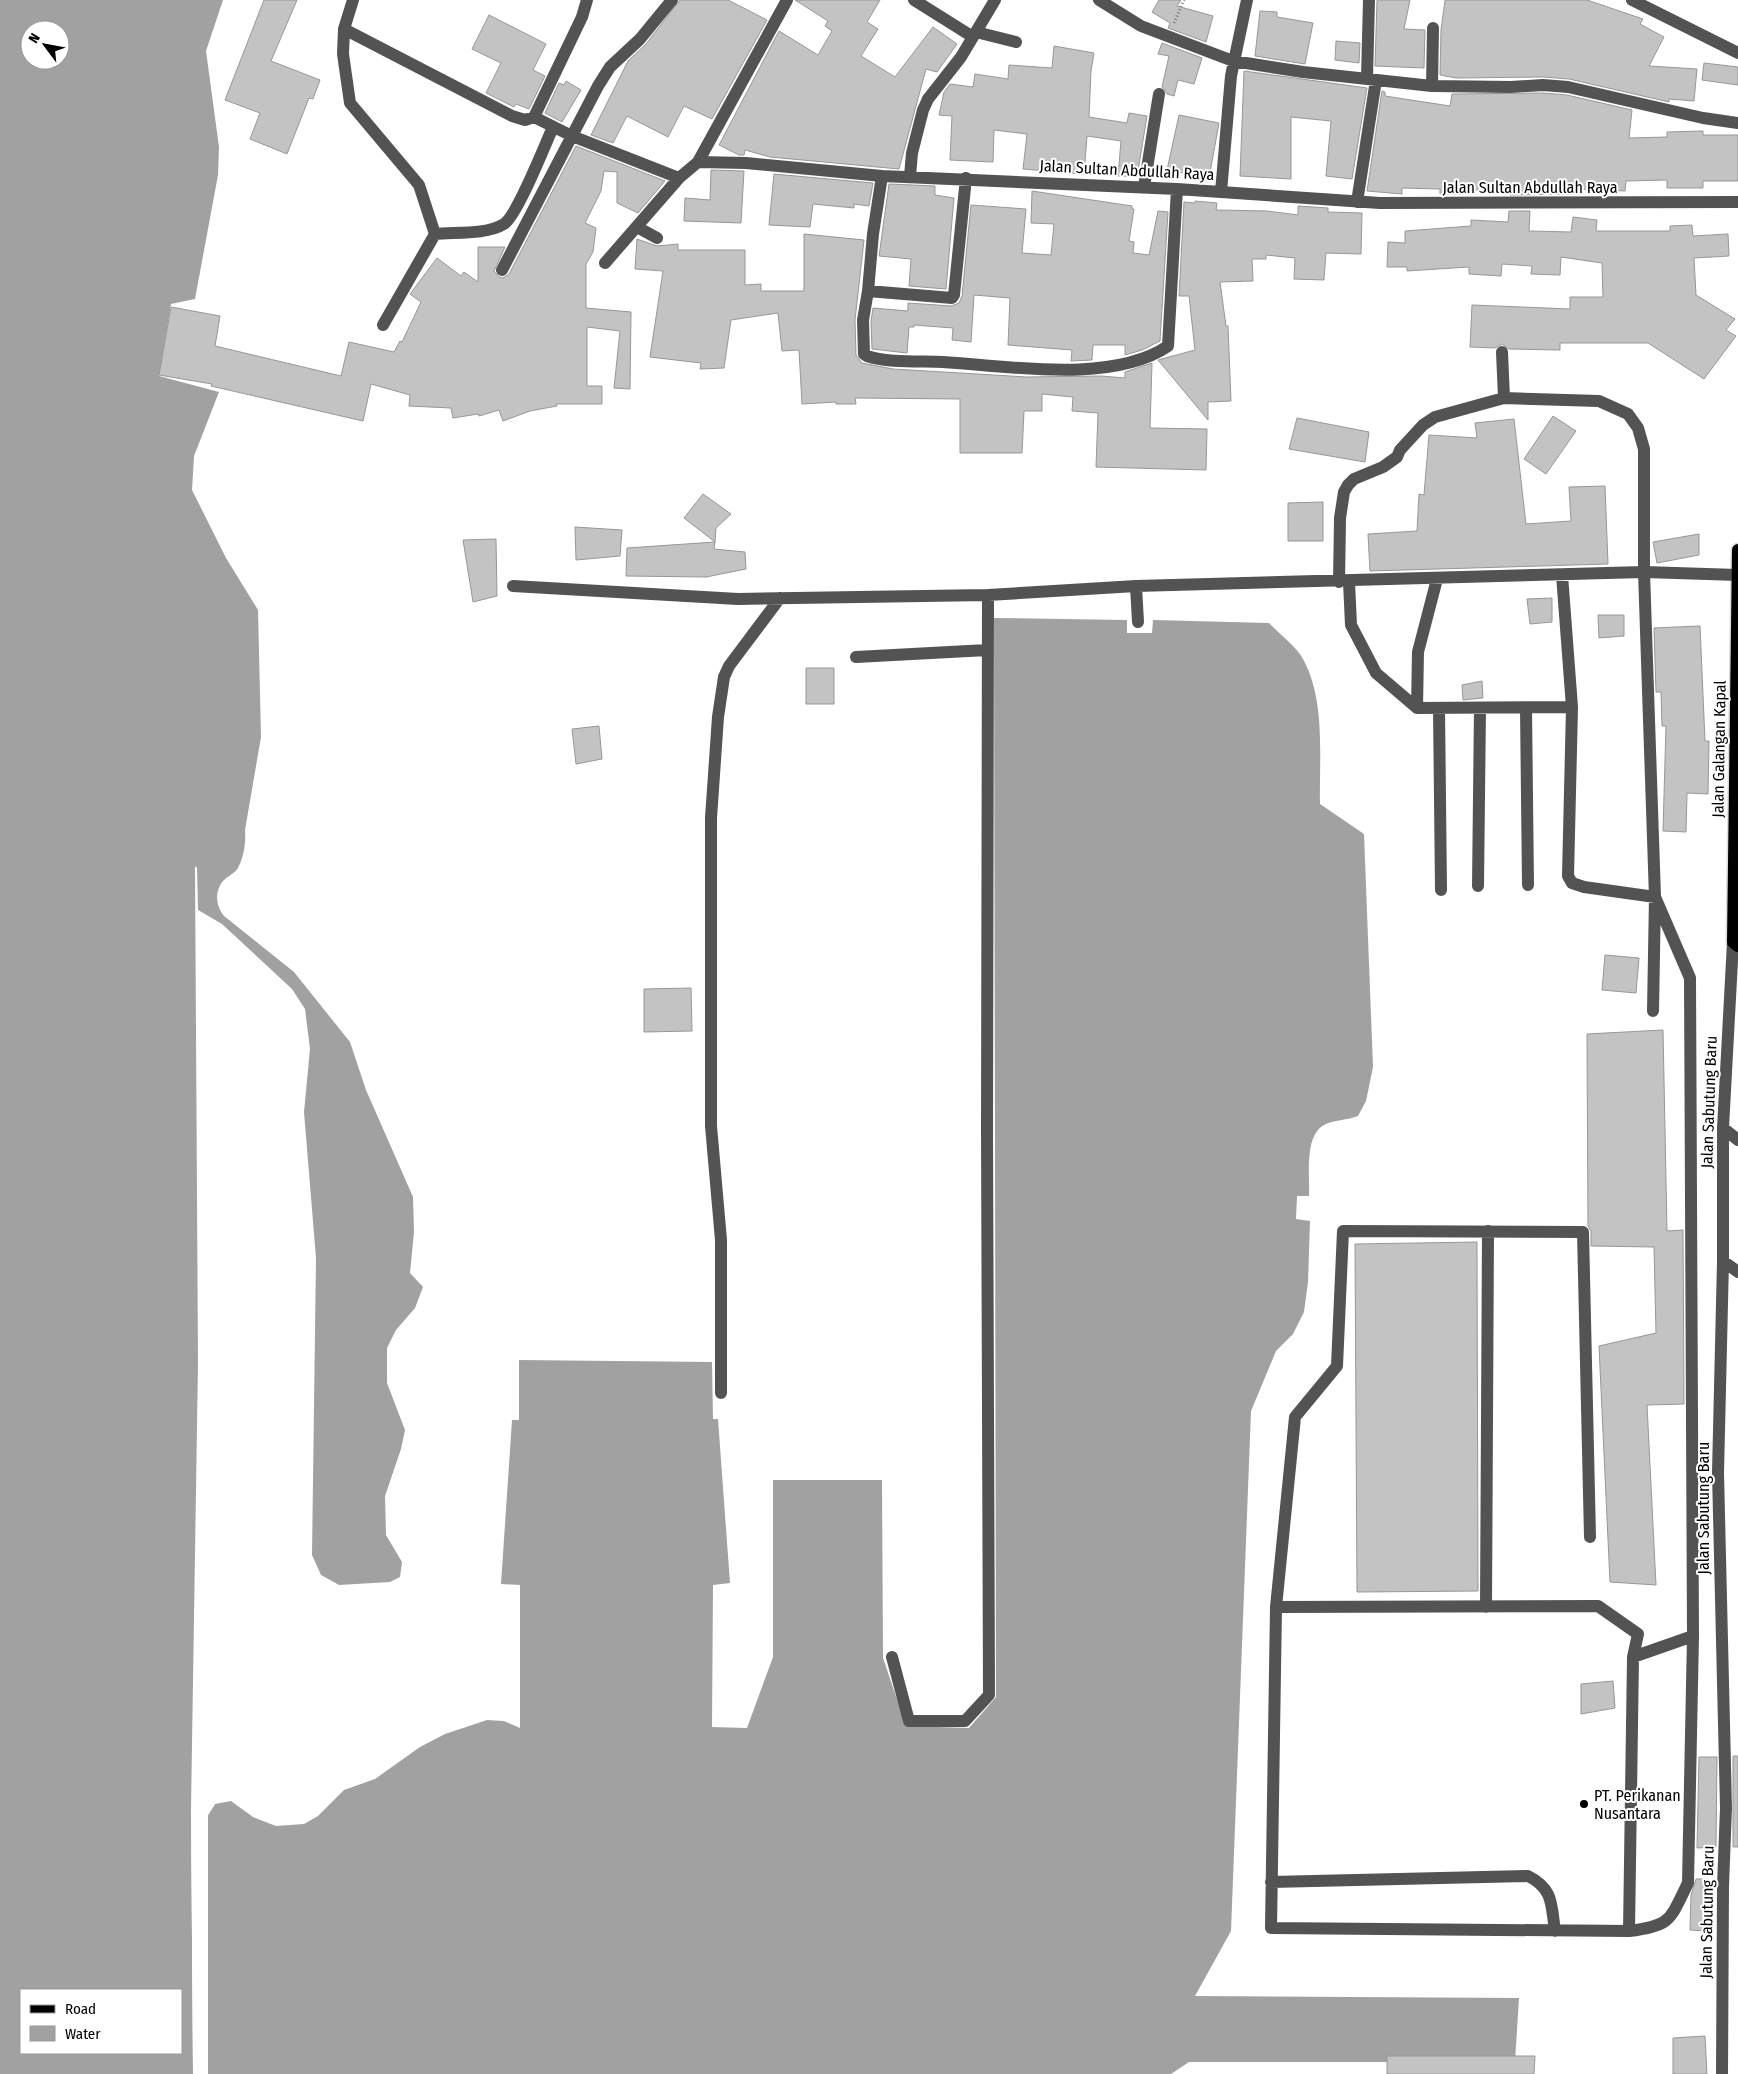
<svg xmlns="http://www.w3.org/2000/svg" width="1738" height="2074" font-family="'Fira Sans Condensed',sans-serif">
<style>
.water{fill:#a1a1a1;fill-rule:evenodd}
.pier{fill:#fff}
.building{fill:#c3c3c3;stroke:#979797}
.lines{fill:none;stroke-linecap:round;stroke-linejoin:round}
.major-casing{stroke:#dbdbdb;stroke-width:15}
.path{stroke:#757575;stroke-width:3;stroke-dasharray:1 2.5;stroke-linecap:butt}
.minor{stroke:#535353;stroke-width:12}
.major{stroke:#000;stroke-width:12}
.poi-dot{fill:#000;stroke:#fff;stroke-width:2}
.labels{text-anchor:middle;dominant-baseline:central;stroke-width:4;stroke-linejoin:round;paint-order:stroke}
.street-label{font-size:16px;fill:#000;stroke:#fff}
.poi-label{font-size:16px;fill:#000;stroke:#fff;text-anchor:start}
</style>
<rect width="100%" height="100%" fill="#fff"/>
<path class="water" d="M0 0H223L206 51 219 147 218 175 195 299 171 304 159 376 219 392 194 456 192 490 226 558 258 610 261 737 245 830C246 842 244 857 238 868 235 873 228 876 223 881 214 892 216 906 224 916L294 972 350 1042 366 1090 413 1197 414 1232 410 1273 423 1287 415 1308 396 1330 387 1348V1383L405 1430 401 1449 385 1496 386 1535 402 1562 400 1577 390 1582 339 1585 321 1575 312 1555 316 1258 304 1112 310 1049 305 1009 292 989 222 924 198 910 197 868 195 866 198 1363 191 1808 193 2074H0ZM30 30H60V60H30ZM21 1990H181V2053H21Z
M994 618 1127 620V633H1152L1153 620 1269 623C1279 634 1296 646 1303 659 1326 701 1319 758 1320 804L1364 834 1373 1067 1366 1101 1358 1116C1348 1120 1333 1120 1324 1125 1304 1136 1310 1176 1309 1196H1297L1296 1219 1310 1221 1308 1282 1304 1312 1293 1334 1276 1351 1251 1411 1231 1931 1195 1996 1519 1998 1515 2062H1189L1171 2074H208V1815L215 1804 231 1801 253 1817 276 1826 304 1824 318 1816 344 1790 375 1779 420 1747 445 1734 487 1720 504 1721 520 1728V1585L501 1584 512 1420H519V1360L712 1362 713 1419H718L730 1583 713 1585 712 1727 747 1728 773 1657V1480H882L883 1658 906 1726 969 1728 996 1697Z"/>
<path class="pier" d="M215 1804 208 1815V2074H206L205 1815 211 1805Z
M191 1808H194L196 2074H193Z"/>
<path class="building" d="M264 0H297L271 61 320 80 313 99 309 98 287 154 250 139 260 113 225 100Z
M680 0H728L767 20 712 119 684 106 668 137 627 116 613 143 591 135 628 61 646 44Z
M795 0H880L867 22 878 29 861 56 895 77 933 27 957 44 937 72 926 69 899 169 770 157 745 150 744 155H739L719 145 779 31 818 55 832 31 825 26 828 21Z
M1159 0H1181L1177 6 1213 16 1206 42 1168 28 1170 23 1152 12Z
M1377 0H1410L1404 29 1425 30 1424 68 1375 66Z
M1445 0H1587L1643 19 1640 24 1664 37 1649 66 1697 69 1694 101 1669 99V102L1569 79 1543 77 1456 78 1440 75 1441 30Z
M1260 11 1277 12V17L1313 23 1305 64 1255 56Z
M489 15 546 44 533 70 545 76 529 109 516 104 514 107 486 93 501 63 472 49Z
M1336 41 1360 43 1359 63 1335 60Z
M1162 43 1202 58 1194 84 1178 80 1174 96 1167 94 1162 87 1169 56 1158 54Z
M1054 46 1094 53 1091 71 1089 117 1127 123 1129 113 1147 116 1137 177 1118 176 1121 141 1087 136 1084 174 1023 169 1027 134 994 130 993 162 950 160 952 116 939 115 944 92 950 84 973 87 975 74 1008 79 1009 65 1052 68Z
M1704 63 1738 67V85L1702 80Z
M1244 71 1367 88 1352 179 1326 176 1331 121 1291 117V179L1240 176Z
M566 81 581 90 562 122 545 113 559 83 564 85Z
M1382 91 1385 92V96L1450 106 1452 94 1543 93 1567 95 1632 110 1629 138 1667 137V132L1703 131V135H1738V181H1703V188H1667V180L1626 181 1625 191 1581 189 1580 194 1510 195 1509 190H1461V194H1440V189L1402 188V194L1367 191Z
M1179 115 1219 123 1209 178 1167 170Z
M576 146 665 181 638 213 617 203V172L604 171 601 191 585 223 596 228 593 252 586 264V308L631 312 630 389 614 388 620 331 587 327V386H602V404H556L557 406 530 411 503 421 499 410 479 416 478 414 453 418 451 408 409 406 410 395 371 384 363 421 211 386 212 384 159 375 171 307 220 316 215 346 341 376 349 342 394 352 400 341 402 342 421 302 410 294 437 258 461 276 464 272 478 282V247H505L494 271 499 277 503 278 509 274Z
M711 170 744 171 741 223 684 221 685 198 710 200Z
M774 174 873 183 869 206 854 204V208L813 204 810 227 769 225Z
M889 184 935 186V195L954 198 946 289 909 286 911 259 879 256Z
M1032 191 1132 206V209H1134L1129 241 1134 242 1133 253 1149 255 1158 211 1168 212 1160 341 1142 350 1125 355V345H1093L1092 360 1071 361 1072 350 1008 345 1010 298 974 295 971 342 952 340 953 328 914 325V327H909L907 353 872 349 871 321 873 308 908 311V303L951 306 959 303 962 296 971 205 1026 209 1022 253 1051 255 1054 224 1031 223Z
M1195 201 1217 203 1216 210 1267 211 1298 215V206L1328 208V212L1362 213 1361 254 1326 253 1324 280 1294 279 1295 258 1266 255V259H1252L1253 281 1220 282 1226 326H1228L1231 401 1208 402V420L1158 360 1195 350 1189 296H1179L1184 202 1195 203Z
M1509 211H1530L1529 231 1571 232 1573 217 1597 220 1596 231H1670V226L1692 225 1693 236 1728 234 1729 256 1694 258 1696 295 1735 319 1726 330 1736 336 1704 379 1648 343H1560V350L1509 349 1502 344 1495 348 1470 347 1472 305 1570 309V297H1603L1602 263 1561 257 1560 275 1531 274 1532 266 1502 264 1501 276 1469 274V267L1407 271V267H1387L1388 242 1405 243V231L1471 226V220L1508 222Z
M804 234 864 240 855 320 856 355 862 363 893 369 1027 377 1101 376 1125 378V372L1152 363 1150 428 1207 429 1206 470 1096 467 1098 413 1072 411 1073 397 1042 394V411H1024L1022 453H960V399L855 398 856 404H836V402L802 404 799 350 782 351 778 313 731 320 724 368 700 369 701 363 650 357 663 271 635 269 637 239 657 246 678 244V250H745V285L761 284V291H804Z
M1553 416 1576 431 1546 474 1524 459Z
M1297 418 1369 432 1365 462 1289 449Z
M1514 419 1526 524 1571 521 1569 487 1605 486 1608 564 1370 571 1368 534 1417 531 1419 494 1424 495 1429 435 1477 438 1475 423Z
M703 494 731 514 716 528 715 542 684 518Z
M1323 502V541H1288V503Z
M575 527 622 530 620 556 576 560Z
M1699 534V555L1657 563 1653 542Z
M496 539 497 596 473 602 463 540Z
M715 542 714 549 745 552 746 569 706 577 626 576 627 548Z
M1552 598V622L1530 624 1527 599Z
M1598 615H1624V636L1599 638Z
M1700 626 1705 741H1709L1708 794 1687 793 1686 832 1663 831 1666 726H1662L1661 692H1656L1654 628Z
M806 668H834V704H806Z
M1482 681 1483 698 1463 700 1462 685Z
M599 726 602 759 576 764 572 729Z
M1605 955 1639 958 1636 993 1602 990Z
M691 988 692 1031 644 1032V989Z
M1663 1030 1667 1231 1683 1230 1684 1404 1647 1405 1656 1585 1610 1582 1599 1346 1656 1333 1654 1247 1591 1246V1231L1588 1226 1587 1034Z
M1477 1242 1478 1591 1357 1592 1355 1244Z
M1613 1681 1615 1708 1581 1714V1684Z
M1733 1756H1738V1847H1733Z
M1699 1757H1717L1716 1847 1697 1848Z
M1696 1879H1707L1706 1931 1690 1930 1691 1895Z
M1705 2036 1707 2074H1673V2038Z
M1387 2056H1535L1534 2074H1387Z"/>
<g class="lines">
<g class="major-casing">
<path id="major" d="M1738 550 1733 942 1738 946"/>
</g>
<path class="path" d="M1174 23 1184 0"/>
<path class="minor" d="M353 0 344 29 343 54 350 103 419 185 435 234
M587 0 582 17 534 117 572 136 679 178 698 162 787 0
M914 0 973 37
M1099 0 1141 26 1233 61 1303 72 1432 86 1511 87 1543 85 1568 87 1703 118 1738 123
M1632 0 1738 53
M344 29 512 116 525 120 534 117
M976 32 1016 42
M1367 78 1369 0
M1432 86 1433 28
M698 162 746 163 882 176 1177 189 1380 203 1738 202
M910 176 912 153 923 110 928 99 961 57 995 0
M966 178 954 295 952 298 868 291 863 320 864 354 867 356C887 363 920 361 943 362 1007 366 1113 384 1168 346L1177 189
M1144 187 1159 94
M1221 192 1231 76 1247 0
M1357 202 1376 80
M637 227 657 238
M605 263 679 178
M502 270 598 86 610 67 640 39 672 0
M868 291 873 234 882 176
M383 325 435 234C456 232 486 235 504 224 517 216 545 145 553 127
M1502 352 1504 398
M1562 575 1572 707 1568 876 1572 883 1584 887 1655 897 1653 1011
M1339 582 1340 518 1344 492 1348 485 1354 479 1383 467 1397 457 1400 450 1423 425 1435 417 1504 398 1599 401 1628 414 1638 428 1644 449V572L1655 897 1690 978 1693 1636 1688 1883C1670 1919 1672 1926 1629 1931L1271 1928 1276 1607 1295 1417 1337 1366 1343 1231 1583 1232 1590 1537
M1349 582 1351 625 1376 673 1417 708 1572 707
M513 586 738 599 988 595 1136 586 1644 572 1738 575
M1136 586 1138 622
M856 657 987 650
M1417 708 1418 652 1437 579
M1439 708 1441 890
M1526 708 1528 885
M1478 886 1480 708
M1723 1128 1738 1140
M1723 1261 1738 1272
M721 1393V1240L711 1126V818L718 717 724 677 729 666 780 598
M1276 1607 1598 1606 1638 1634 1633 1657
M1486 1607 1488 1231
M892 1657 909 1721H965L989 1695 987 1130 988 595
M1271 1882 1528 1876C1554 1889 1551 1905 1555 1931
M1629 1931 1633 1657 1693 1636
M1722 2074 1723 1886 1726 1808 1718 1473 1723 1261V1128L1733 942"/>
<use href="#major" class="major"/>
</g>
<circle class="poi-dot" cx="1584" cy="1804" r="5"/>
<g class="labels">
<g class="street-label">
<text transform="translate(1127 170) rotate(3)">Jalan Sultan Abdullah Raya</text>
<text x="1530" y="187">Jalan Sultan Abdullah Raya</text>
<text transform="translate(1719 749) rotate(-89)">Jalan Galangan Kapal</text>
<text transform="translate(1709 1102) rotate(-88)">Jalan Sabutung Baru</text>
<text transform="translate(1703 1508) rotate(-90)">Jalan Sabutung Baru</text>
<text transform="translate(1707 1912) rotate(-89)">Jalan Sabutung Baru</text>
</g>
<g class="poi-label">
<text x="1594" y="1795">PT. Perikanan<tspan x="1594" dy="18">Nusantara</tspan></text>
</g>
</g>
<rect x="20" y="1989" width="162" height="65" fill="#ffffff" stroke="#999999"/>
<rect x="30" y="2005" width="25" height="8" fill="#000000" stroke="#999999"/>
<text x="65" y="2014" font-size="15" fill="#000000">Road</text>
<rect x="30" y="2026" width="25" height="15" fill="#a1a1a1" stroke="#999999"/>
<text x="65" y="2039" font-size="15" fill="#000000">Water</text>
<g transform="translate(45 45) rotate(302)"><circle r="24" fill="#ffffff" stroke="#999999"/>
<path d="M0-4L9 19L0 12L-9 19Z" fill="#000000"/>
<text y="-8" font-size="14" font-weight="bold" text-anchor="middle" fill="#000000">N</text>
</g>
</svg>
